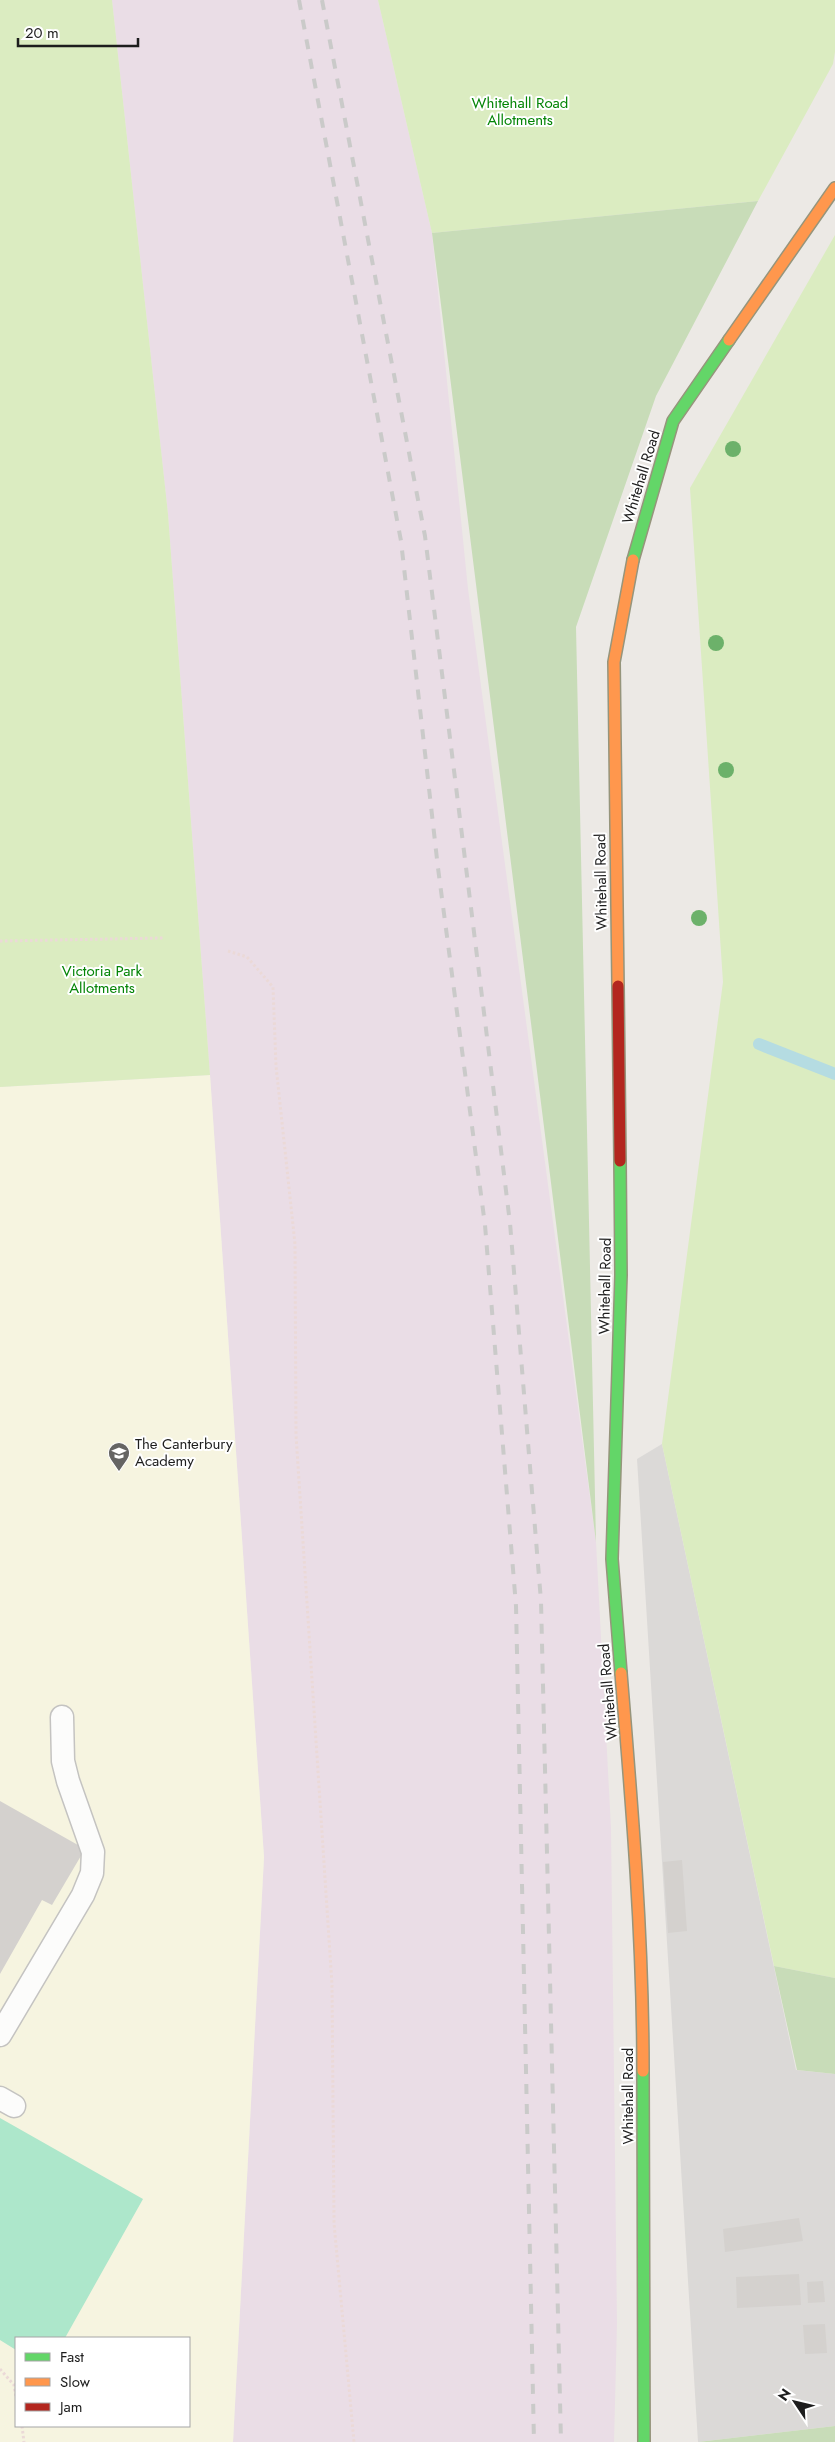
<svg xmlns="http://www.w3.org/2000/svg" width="835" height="2442" font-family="Jost,sans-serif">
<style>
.residential{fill:#dbd9d7}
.industrial{fill:#eadde6}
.education{fill:#f6f4e0;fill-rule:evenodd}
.grass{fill:#dbecc1}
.forest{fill:#c8dcb8}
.pitch{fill:#ade7cb}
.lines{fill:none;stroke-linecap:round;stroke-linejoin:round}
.stream{stroke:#b5dce2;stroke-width:12}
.building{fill:#d4d1ce}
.lane-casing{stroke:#c4c3c1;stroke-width:25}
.fast-casing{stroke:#96957c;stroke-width:14}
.slow-casing{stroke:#96957c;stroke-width:14}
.jam-casing{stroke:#96957c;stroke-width:14}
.path{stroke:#ebd9d7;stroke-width:3;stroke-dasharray:2.5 2.5;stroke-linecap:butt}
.lane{stroke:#fcfcfb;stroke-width:22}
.fast{stroke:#63d668;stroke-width:11}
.slow{stroke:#ff974d;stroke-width:11}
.jam{stroke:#b3261e;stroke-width:11}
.rail{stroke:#cacac9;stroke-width:4;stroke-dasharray:10 10;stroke-linecap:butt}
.tree{fill:#6cb16a}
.labels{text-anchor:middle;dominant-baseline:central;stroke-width:4;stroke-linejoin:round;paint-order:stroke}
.park-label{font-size:15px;fill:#038405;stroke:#fff}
.street-label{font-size:15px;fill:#1d1d1d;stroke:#fff}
.poi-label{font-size:15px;fill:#1d1d1d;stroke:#fff;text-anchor:start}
</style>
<rect width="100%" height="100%" fill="#ece9e5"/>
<path class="residential" d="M662 1444 796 2070 835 2074V2426L698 2442 637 1459Z"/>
<path class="industrial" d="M112 0H378L432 233 468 589 596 1542 611 1828 617 2323 614 2442H233L264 1857 210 1075 168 514Z"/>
<path class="education" d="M210 1075 264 1857 233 2442H0V1087ZM16 2338H189V2426H16Z"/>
<path class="grass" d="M0 0H112L168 514 210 1075 0 1087Z
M378 0H835V52L833 64 758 201 432 233Z
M835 235V1978L774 1966 662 1444 723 982 690 488Z"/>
<path class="forest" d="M758 201 656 396 576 627 596 1542 432 233Z
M774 1966 835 1978V2074L797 2070Z
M835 2426V2442H698Z"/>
<path class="pitch" d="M0 2118 143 2199 65 2338H16V2350L0 2340Z"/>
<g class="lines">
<path class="stream" d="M759 1044 835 1074"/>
</g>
<path class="building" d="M0 1801 85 1849 52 1905 42 1900 0 1974Z
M682 1860 687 1931 668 1933 663 1862Z
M799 2218 803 2241 725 2252 723 2229Z
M799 2274 801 2305 737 2308 736 2277Z
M823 2281 825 2302 808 2303 807 2282Z
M825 2324 827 2353 805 2354 803 2325Z"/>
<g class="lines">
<g class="lane-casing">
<path id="lane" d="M0 2035 83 1895 92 1873 93 1852 68 1781 63 1761 62 1717
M0 2098 14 2106"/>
</g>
<g class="fast-casing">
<path id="fast" d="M633 560 673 421 729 340
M620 1161 621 1275 612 1559 621 1673
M643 2071 644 2442"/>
</g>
<g class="slow-casing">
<path id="slow" d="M729 340 835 188
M618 986 614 662 633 560
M621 1673C632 1806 643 1938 643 2071"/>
</g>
<g class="jam-casing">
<path id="jam" d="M618 986 620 1161"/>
</g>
<path class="path" d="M0 941 164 938
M228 951 247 957 273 987 276 1066 295 1244 296 1435 332 1985 334 2223 354 2442
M0 2369 14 2385 16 2397
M22 2426 24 2442"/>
<use href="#lane" class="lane"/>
<use href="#fast" class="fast"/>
<use href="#slow" class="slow"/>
<use href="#jam" class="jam"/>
<path class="rail" d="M299 0 401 541 438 868 485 1225 516 1606 534 2442
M322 0 425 536 510 1223 541 1601 561 2442"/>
</g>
<g class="tree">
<circle cx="733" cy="449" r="8"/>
<circle cx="716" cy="643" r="8"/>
<circle cx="726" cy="770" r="8"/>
<circle cx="699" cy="918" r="8"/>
</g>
<defs>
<g id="school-pin" transform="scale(1.125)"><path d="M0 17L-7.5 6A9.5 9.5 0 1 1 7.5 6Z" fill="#656463" stroke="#fff"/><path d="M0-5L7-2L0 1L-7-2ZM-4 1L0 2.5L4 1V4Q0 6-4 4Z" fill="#fff"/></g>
</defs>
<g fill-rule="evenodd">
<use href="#school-pin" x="119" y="1453"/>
</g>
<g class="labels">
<g class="park-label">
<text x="520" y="103">Whitehall Road<tspan x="520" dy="17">Allotments</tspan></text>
<text x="102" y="971">Victoria Park<tspan x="102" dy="17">Allotments</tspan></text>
</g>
<g class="street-label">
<text transform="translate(641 477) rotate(-73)">Whitehall Road</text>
<text transform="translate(601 882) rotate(-91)">Whitehall Road</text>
<text transform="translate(605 1286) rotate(-89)">Whitehall Road</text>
<text transform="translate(608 1692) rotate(-95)">Whitehall Road</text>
<text transform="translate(628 2096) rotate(-90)">Whitehall Road</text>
</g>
<g class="poi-label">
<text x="135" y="1444">The Canterbury<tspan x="135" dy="17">Academy</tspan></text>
</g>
</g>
<rect x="15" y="2337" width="175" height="90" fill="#ffffff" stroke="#a5a5a5"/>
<rect x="25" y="2353" width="25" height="8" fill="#63d668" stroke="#a5a5a5"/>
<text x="60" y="2362" font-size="15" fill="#1d1d1d">Fast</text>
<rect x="25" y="2378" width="25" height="8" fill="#ff974d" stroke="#a5a5a5"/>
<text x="60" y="2387" font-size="15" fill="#1d1d1d">Slow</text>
<rect x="25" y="2403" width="25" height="8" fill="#b3261e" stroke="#a5a5a5"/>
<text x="60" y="2412" font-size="15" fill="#1d1d1d">Jam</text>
<g transform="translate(795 2402) rotate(305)" stroke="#ffffff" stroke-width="4" paint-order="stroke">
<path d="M0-4L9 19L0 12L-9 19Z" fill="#1d1d1d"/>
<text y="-8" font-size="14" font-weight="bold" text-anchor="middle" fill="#1d1d1d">N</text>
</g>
<path d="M18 38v8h120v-8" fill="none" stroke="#1d1d1d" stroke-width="2.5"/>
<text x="25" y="38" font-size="15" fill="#1d1d1d" stroke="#ffffff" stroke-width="4" paint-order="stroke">20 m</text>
</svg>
